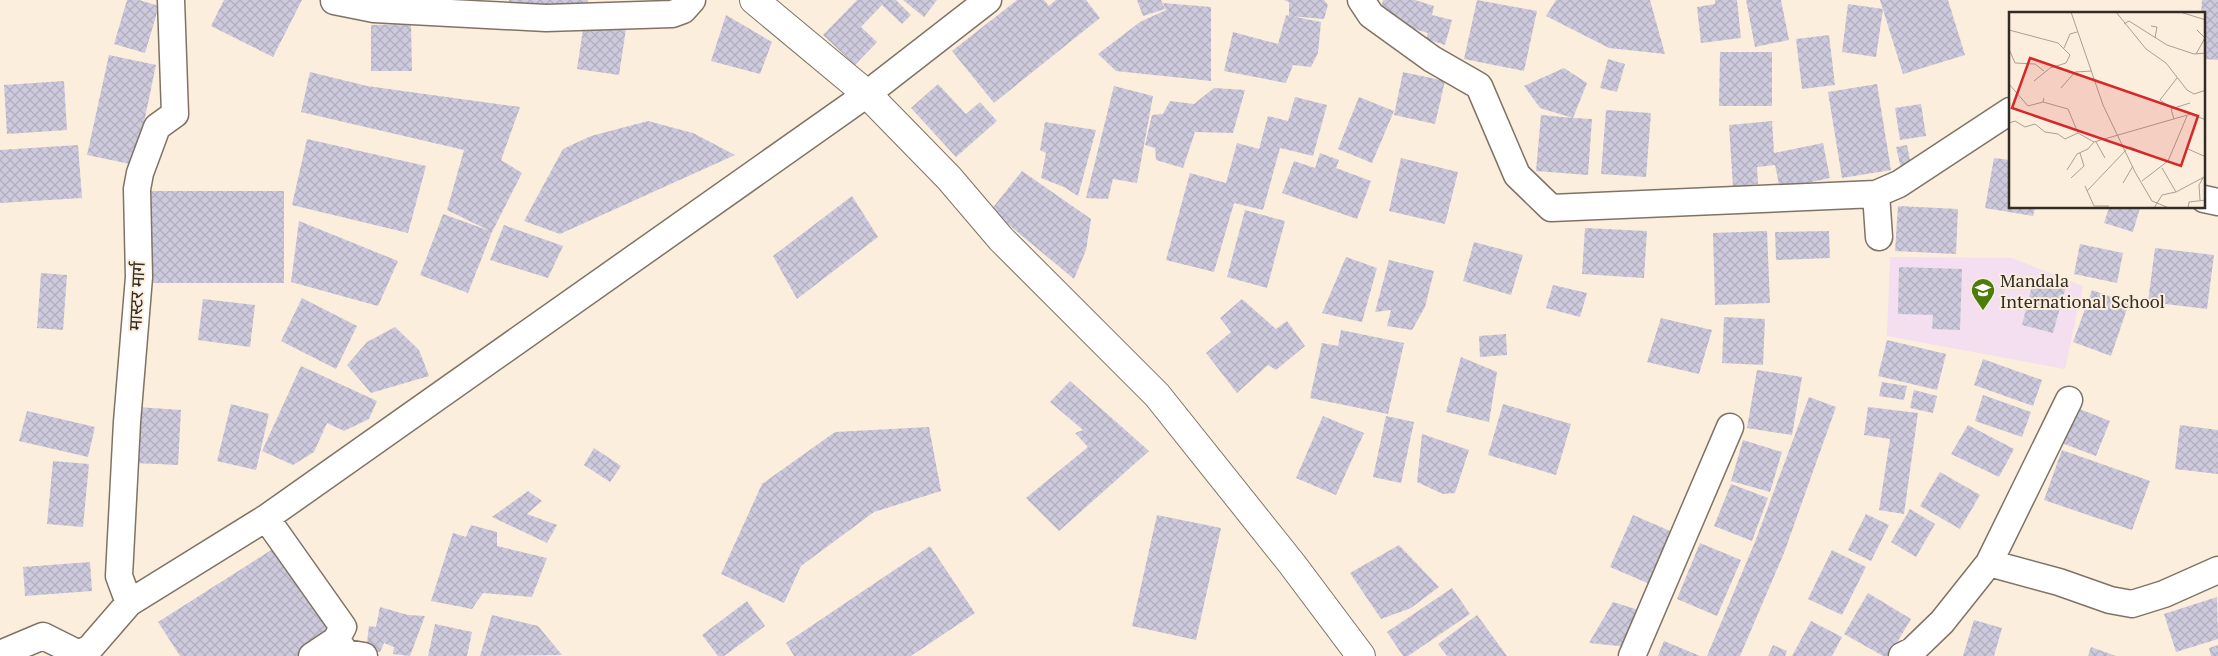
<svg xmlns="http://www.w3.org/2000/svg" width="2218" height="656" font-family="'PT Serif','Noto Sans Devanagari',serif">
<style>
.education{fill:#f3dfef}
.building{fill:url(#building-cross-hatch)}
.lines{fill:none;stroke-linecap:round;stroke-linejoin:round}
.street-casing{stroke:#7f7365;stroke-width:29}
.secondary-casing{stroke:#7f7365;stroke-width:30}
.street{stroke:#fff;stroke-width:26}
.secondary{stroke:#fff;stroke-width:28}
.labels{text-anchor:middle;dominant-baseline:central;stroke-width:4;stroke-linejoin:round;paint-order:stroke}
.poi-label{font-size:18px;fill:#312c26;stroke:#fbeedd;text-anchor:start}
.street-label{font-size:18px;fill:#312c26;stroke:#fbeedd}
.inset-road{fill:none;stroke:#aaa094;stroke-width:1}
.view{fill:#d62828;fill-opacity:0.15;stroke:#d62828;stroke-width:2.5}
.inset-edge{fill:none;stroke:#312c26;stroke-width:2.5}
</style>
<defs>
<pattern id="building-cross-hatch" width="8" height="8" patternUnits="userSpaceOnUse" patternTransform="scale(1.25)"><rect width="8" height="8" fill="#cecadd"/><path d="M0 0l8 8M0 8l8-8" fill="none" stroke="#b1aebe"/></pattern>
</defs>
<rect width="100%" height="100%" fill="#fbeedd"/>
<path class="education" d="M1890 257 2012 258 2083 286 2065 369 1887 336Z"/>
<path class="building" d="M127 0H139L159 6 145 53 114 44Z
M224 0H302L273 57 211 26Z
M509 0H588L586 14 509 3Z
M857 0H896L911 15 902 24 882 5 861 27 877 42 855 65 823 35Z
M903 0H937L924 17Z
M1017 0H1044L1049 6 1056 0H1086L1100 18 994 103 952 51Z
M1137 0H1161L1165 9 1143 16Z
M1284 0H1324L1328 5 1324 19 1289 16V2Z
M1383 0H1415L1434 6 1432 15 1452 20 1445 45 1426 39 1428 33 1378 18Z
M1477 0 1537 11 1524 71 1464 59Z
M1556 0H1650L1665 54 1609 48 1546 16Z
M1715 0H1737L1741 38 1701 43 1697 7 1715 4Z
M1746 0H1781L1789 40 1755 47Z
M1880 0H1948L1965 55 1903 74Z
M2202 0H2218V60L2204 59V14H2201Z
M1163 3 1211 7V81L1116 71 1098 54 1140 22 1166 10Z
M1848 4 1883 9 1876 57 1842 52Z
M726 15 772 42 760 74 711 61Z
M1286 15 1321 22 1318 53 1311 67 1293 65 1286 83 1224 71 1233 32 1278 44Z
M584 23 626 29 619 75 577 69Z
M411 24 412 71H371V25Z
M1829 35 1835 85 1802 89 1796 39Z
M1720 52H1772V106H1719Z
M109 55 156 65 135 165 87 155Z
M1608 59 1625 64 1617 92 1600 88Z
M1564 68 1587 83 1573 118 1592 119 1588 175 1536 171 1541 115 1573 118 1540 108 1524 86Z
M310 72 367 86 520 107 501 160 522 173 492 232 468 293 420 275 443 214 490 231 447 210 464 150 301 112Z
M1403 72 1445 81 1435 124 1394 115Z
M64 81 67 130 7 134 4 85Z
M938 84 966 114 980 102 997 121 956 157 911 108Z
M1877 84 1891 170 1842 178 1828 92Z
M1114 86 1153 96 1137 183 1113 179 1108 199 1086 198Z
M1214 88 1245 90 1233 133 1195 132 1183 168 1156 160 1155 148 1145 145 1152 115 1163 114 1170 101 1194 104Z
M1295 97 1327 105 1313 156 1280 148 1263 210 1234 203 1214 272 1166 260 1190 173 1226 183 1237 143 1259 149 1268 116 1288 121Z
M1359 97 1394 111 1372 163 1338 149Z
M1921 104 1926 136 1900 140 1895 108Z
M1606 110 1651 113 1646 177 1601 174Z
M648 121 693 133 735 155 560 234 524 221 563 149 591 136Z
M1772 121 1774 153 1823 143 1830 178 1780 189 1775 165 1757 167 1758 184 1733 187 1729 125Z
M1045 122 1096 130 1078 196 1064 187 1041 178 1046 153 1040 150Z
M307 139 426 166 408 233 292 205Z
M78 145 82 198 0 203V150Z
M1907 145 1911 165 1901 168 1896 147Z
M1320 153 1339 160 1336 168 1371 181 1357 219 1282 193 1294 161 1315 168Z
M1401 158 1458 172 1445 224 1389 211Z
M1994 158 2010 160V208H2035L2033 216 1985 208Z
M1022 171 1091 219 1086 250 1074 279 991 210Z
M147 191H284V283H147Z
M852 196 878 237 797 299 773 256Z
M1898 206 1958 209 1956 254 1895 251Z
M2109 208H2140L2133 232 2104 223Z
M1245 210 1285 221 1267 288 1227 277Z
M299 221 398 261 378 306 291 282Z
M504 225 563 246 548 278 490 260Z
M1585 228 1647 231 1644 278 1582 274Z
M1767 231 1770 303 1715 305 1713 233Z
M1829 231 1830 258 1776 260 1775 232Z
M1474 242 1523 255 1511 295 1463 281Z
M2080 244 2123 253 2117 283 2074 274Z
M2155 248 2214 255 2207 309 2148 302Z
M1346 257 1377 268 1362 322 1322 313Z
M1389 260 1434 271 1425 307 1412 330 1387 326 1391 310 1375 312Z
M1899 267 1962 269 1960 330 1932 329 1933 315 1898 314Z
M41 273 67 275 63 330 37 328Z
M2034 278 2066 286 2053 333 2022 325Z
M1553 285 1587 293 1580 317 1546 308Z
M2092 290 2129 303 2111 356 2073 342Z
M302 298 357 326 336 369 281 341Z
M203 299 255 305 250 347 198 340Z
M1242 299 1276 329 1287 321 1305 346 1276 370 1268 365 1237 393 1206 353 1231 332 1220 318Z
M1724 317 1765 319 1763 365 1722 363Z
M1661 318 1712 330 1699 374 1647 362Z
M395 327 419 350 429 376 371 393 347 365 367 342Z
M1341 330 1404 343 1388 414 1310 398 1322 343 1338 346Z
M1506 334 1507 355 1480 357 1479 336Z
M1887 340 1946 354 1937 390 1878 376Z
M1461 357 1497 372 1489 422 1446 412Z
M1983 359 2042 380 2033 406 1974 385Z
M301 366 377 401 369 419 344 431 327 423 314 452 293 465 262 451Z
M1757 370 1802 377 1792 435 1747 428Z
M1070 381 1149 451 1059 531 1026 498 1088 447 1075 433 1083 430 1050 402Z
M1882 382 1907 386 1904 400 1879 396Z
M1914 390 1937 396 1933 413 1910 408Z
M1983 395 2031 412 2022 437 1975 421Z
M1809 397 1836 407 1784 553 1740 656H1707L1755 542Z
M231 404 269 414 256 470 217 461Z
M1503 404 1571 424 1556 475 1488 455Z
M2072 406 2110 421 2096 456 2059 442Z
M137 407 181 410 178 465 134 463Z
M1868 407 1918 413 1904 514 1879 510 1890 439 1864 435Z
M27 411 95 427 88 457 19 441Z
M1323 416 1364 433 1336 495 1296 478Z
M1386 416 1414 422 1401 483 1373 477Z
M1968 425 2014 449 1999 477 1951 454Z
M2180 425 2218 430V474L2175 469Z
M929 427 941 491 874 512 801 566 784 603 721 574 762 484 835 432Z
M1422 434 1469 450 1455 493 1443 494 1417 482Z
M1743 440 1782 452 1770 492 1731 481Z
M594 448 621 466 610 482 584 465Z
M2062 450 2150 481 2132 530 2044 500Z
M53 461 89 464 83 527 47 524Z
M1940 472 1980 495 1960 529 1920 506Z
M1731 484 1768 498 1752 541 1714 526Z
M528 491 542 501 527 514 557 525 547 543 492 517Z
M1910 509 1935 524 1916 557 1891 542Z
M1866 514 1889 525 1871 561 1848 550Z
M1157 515 1221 528 1196 640 1132 626Z
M1633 515 1675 533 1652 585 1610 567Z
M471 525 497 532V546L547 558 532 597 483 593 472 609 431 601 453 533 466 537Z
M1700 543 1741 560 1717 616 1677 599Z
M279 545 335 632 299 656H180L158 622Z
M1399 545 1439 587 1411 608 1381 619 1350 573Z
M930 546 975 613 911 656H794L786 643Z
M1832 550 1866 567 1842 615 1808 599Z
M90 562 92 591 25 596 23 567Z
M1452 588 1470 614 1408 656H1403L1387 632Z
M1868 593 1911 619 1889 656H1883L1844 634Z
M2217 597 2218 639 2176 652 2164 614Z
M747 601 765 626 724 656H718L702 635Z
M1613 602 1642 611 1629 647 1589 643Z
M380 607 408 615 425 616 410 656 393 654 394 647 384 643 380 652 366 651 369 626 376 627Z
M492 615 538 626 562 655 480 656Z
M1477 615 1507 656H1447L1438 644Z
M1974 620 2002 628 1994 656H1963Z
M1811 621 1842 637 1832 656H1792Z
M435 624 472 632 467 656H428Z
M1664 641 1700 656H1658Z
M1773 645 1787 651 1785 656H1768Z
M2218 645V656H2211L2209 648Z
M2091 647 2116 656H2088Z"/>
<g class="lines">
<g class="street-casing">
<path id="street" d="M1361 0 1371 15 1432 59 1479 86 1517 175 1551 208 1876 194
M334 1 374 9 546 18 672 14 683 10 692 0
M2204 199 2218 202
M1879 237 1876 194 1899 184 2010 111
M266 518 343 627 336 640 312 656
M1989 563 2059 582 2110 600 2132 604 2164 594 2218 570
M129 603 119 576 127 422 139 277 137 189 140 173 157 127 175 114 171 0
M336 640 346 653 364 656
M0 654 43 636 79 654 90 648 129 603 266 518 867 94 988 0
M1632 656 1730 427
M1902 656 1912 651 1942 622 1989 563 2069 400"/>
</g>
<g class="secondary-casing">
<path id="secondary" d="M754 0 867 94 949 178 1001 239 1157 395 1292 564 1361 656"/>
</g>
<use href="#street" class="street"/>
<use href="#secondary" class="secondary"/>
</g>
<defs>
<g id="school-pin" transform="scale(1.25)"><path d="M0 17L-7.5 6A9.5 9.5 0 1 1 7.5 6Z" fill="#4c7c09" stroke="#fbeedd"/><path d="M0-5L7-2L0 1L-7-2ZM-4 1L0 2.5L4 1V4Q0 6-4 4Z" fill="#fff"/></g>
</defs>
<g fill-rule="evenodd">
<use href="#school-pin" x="1983" y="290"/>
</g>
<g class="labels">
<g class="poi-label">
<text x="2000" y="280">Mandala<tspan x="2000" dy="21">International School</tspan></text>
</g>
<g class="street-label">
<text transform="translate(136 296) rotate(-87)">मास्टर मार्ग</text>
</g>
</g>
<g transform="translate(2009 12)">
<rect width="196" height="196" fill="#fbeedd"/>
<path class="inset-road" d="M62 0 94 93 126 160 143 189 160 196M107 0 137 37 157 51 178 78 185 82 197 78M171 0 197 8M115 12 120 9 158 33 185 42 197 41M142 14 148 15 146 26M0 18 49 31 61 43 57 51 41 56 25 69M55 36 61 22 68 20M0 37 6 51M187 42 196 26 188 18M6 51 26 52 35 59M0 72 19 94 34 90 35 86M52 76 66 60 83 59M34 90 59 97 69 121 85 130M163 96 151 88 168 66M165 107 162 97 181 91M0 111 6 109 16 115 26 112 36 120 49 122 56 127 69 121M87 130 96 146M117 137 121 135 146 145M179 137 197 145M153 156 167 180M58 158 68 142 79 137 85 130 182 102 197 108M62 166 75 154 71 141M133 169 159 149 178 104M114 171 124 154M76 174 85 194H100M78 179 117 138M191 188 190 173 194 166M145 196 153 183 167 180 197 164M179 196 180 190 197 188"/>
<path class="view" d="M21 46 189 104 172 154 3 96Z"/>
<rect width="196" height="196" class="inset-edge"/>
</g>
</svg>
